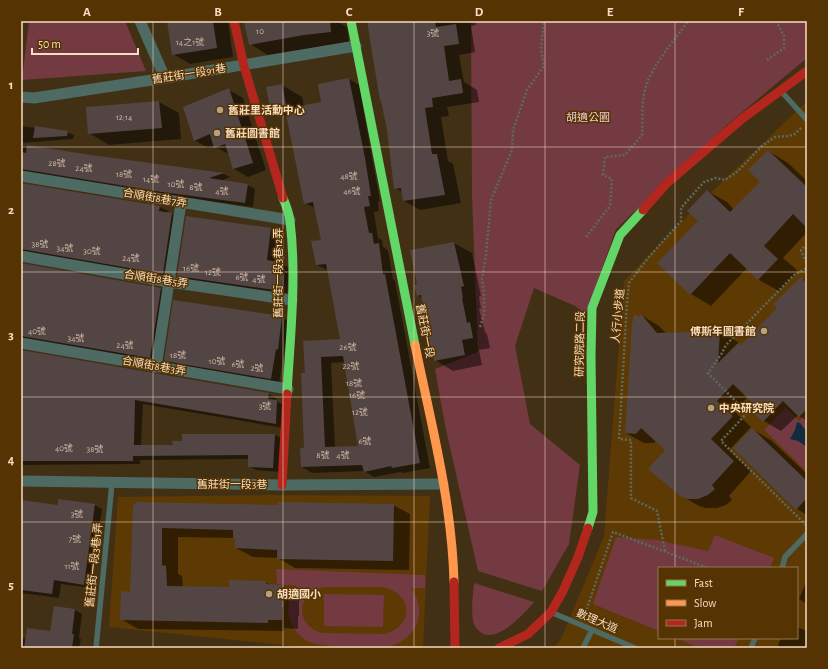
<svg xmlns="http://www.w3.org/2000/svg" width="828" height="669" font-family="'Alegreya Sans','Noto Sans TC',sans-serif">
<style>
.built{fill:#5d3904;fill-rule:evenodd}
.green{fill:#733a41;fill-rule:evenodd}
.water{fill:#132b41}
.shadow{fill:#0007;fill-rule:evenodd}
.building{fill:#534544;fill-rule:evenodd}
.lines{fill:none;stroke-linecap:round;stroke-linejoin:round}
.path{stroke:#5d6a5f;stroke-width:2.5;stroke-dasharray:2 2;stroke-linecap:butt}
.lane{stroke:#4d6a63;stroke-width:5.5}
.street{stroke:#4d6a63;stroke-width:11}
.fast{stroke:#63d668;stroke-width:9}
.slow{stroke:#ff974d;stroke-width:9}
.jam{stroke:#b3261e;stroke-width:9}
.grid{fill:none;stroke:#f8ddc1;stroke-width:1;stroke-opacity:0.55}
.poi-dot{fill:#b8a085;stroke:#553302;stroke-width:1.5}
.labels{text-anchor:middle;dominant-baseline:central;stroke-width:3;stroke-linejoin:round;paint-order:stroke}
.number-label{font-size:9px;fill:#cfb7a2}
.street-label{font-size:11px;fill:#f8ddc1;stroke:#553302}
.poi-label{font-size:11px;font-weight:bold;fill:#f8ddc1;stroke:#553302;text-anchor:start}
.park-label{font-size:11px;fill:#eccdd1;stroke:#553302}
.neatline{fill:none;stroke:#f8ddc1;stroke-width:1.5}
.grid-label{font-size:13px;text-anchor:middle;font-weight:bold;fill:#f8ddc1}
</style>
<rect width="100%" height="100%" fill="#423015"/>
<path class="built" d="M807 101V648H553L561 639 567 625 604 536 624 281 695 208ZM659 568H797V638H659Z
M268 495 430 496 423 648H312L109 627 118 497Z"/>
<path class="green" d="M29 21H125L146 71 22 80Z
M471 21H807V58L728 124 616 229 586 314 575 306 534 288 515 346 530 424 580 465 569 544 542 591 478 571 445 425 435 369 478 352 472 196Z
M786 408 799 421 807 412V472L764 430Z
M715 535 774 558 770 568H659V631L593 604 616 537 657 540 708 551Z
M276 569 425 575V588H411C429 613 416 640 387 647 369 646 318 649 305 640 298 635 293 628 290 620 286 607 290 597 297 586L277 584ZM324 587H383C414 594 414 627 384 634L322 633C294 625 296 592 324 587Z
M474 583 534 602C524 614 490 652 475 626 470 617 473 594 474 583Z
M324 594 384 595 383 627 324 626Z
M675 638H739L734 648H700Z"/>
<path class="water" d="M797 422 800 423 807 432V447L798 441 790 439 795 430Z"/>
<path class="shadow" d="M168 21H228L233 57 190 64 173 54Z
M245 21H336L347 27 349 42 268 55 250 44Z
M368 21H475L476 25 471 26 475 52 459 55 464 82 477 90 479 102 447 107 449 116 441 117 448 161 453 164 461 203 420 210 404 201 402 192 395 188 388 130 382 102 381 101Z
M349 79 359 85 380 201 378 202 379 211 374 212 378 238 382 240 383 247 388 250 393 279 395 281 430 468 403 473 400 472 374 477 364 471 312 473 302 467 305 449 306 374 304 342 341 340 329 270H327L317 265 322 240 315 208 305 203 288 117 271 107 282 85 302 97 304 106 323 103ZM345 362 359 447H335L331 363Z
M229 90 243 98 266 170 248 177 234 169 230 155 214 146 208 148 194 140Z
M159 102 179 113 181 139 109 145 89 133 87 108Z
M21 126 67 132 74 135 73 139 21 143Z
M21 145 91 156 224 174 230 177 220 181 248 185 255 189 253 207 171 196 22 179V184L160 207 168 211 167 214H172L180 219 171 278 21 260 23 264 161 289 168 293 158 362 21 347 23 351 268 394 276 398V401L284 405 283 428 143 404 141 446H174L183 442V435H275L283 439 281 472 256 470 249 466V459L140 460V464L21 465Z
M768 151 788 163 807 181V232L783 258 798 271 779 291 759 280 747 268 711 306 691 294 659 263 699 221 707 191 727 202 734 210 761 182Z
M187 217 271 229 278 233 274 263 282 264 289 268 287 295 185 279 178 275Z
M454 243 472 253 481 296 479 297 481 308 479 309 485 332 487 334 490 348 479 350 482 365 453 371 435 360 432 348 430 346 422 298 417 295 418 285Z
M801 278 807 281V421L798 415 781 431 764 421 760 409 748 397 734 411 751 427 729 450 751 471 729 496 732 500 726 505 717 508H706L699 506 680 495 667 450 656 441 654 443H644L626 433 639 318 641 315 659 326 666 333 720 332 738 342V344L742 346 779 308Z
M281 317 289 322 279 383 173 364 165 360Z
M752 429 772 441 807 474V515L797 509Z
M95 505 102 509 91 588 61 584 59 598 21 593V512L58 506Z
M393 505 410 514 409 570 295 568 278 558 253 557 236 548V540L234 538 178 537V574L182 576 183 587 230 588 265 582 271 586H282L299 595V616H298V629L284 628V631L138 629 121 619 131 593 134 506Z
M807 580V604L799 599Z
M75 610 82 614 79 638 81 639 79 648H21V638L26 639 51 632Z
M797 627 807 631V648H777L781 638H797Z"/>
<path class="building" d="M167 21H213L217 48 172 55Z
M248 21H330L331 32 304 35 249 45 244 22Z
M367 21H435L436 27 456 24 459 44 444 46 449 81 461 79 463 93 432 98 433 107 425 108 432 154H437L445 195 403 201 401 188 394 189 387 130 381 101H380Z
M349 78 365 158 371 196H368L370 206 364 207 369 233H372L374 244 379 243 383 274H385L420 463 392 468 391 466 364 472 362 465 301 467 300 448H304L301 373H305L303 341 340 339 326 264 316 265 311 241 321 240 313 202 304 204 285 109 321 102 318 84ZM343 356 358 446 325 447 321 357Z
M282 84 286 105 270 108 266 87Z
M229 88 253 163 233 169 225 144 214 148 210 134 194 141 183 107Z
M159 101 162 128 88 134 86 107Z
M35 126 68 131 67 136 33 138Z
M27 145 91 155 224 173 209 178 248 184 245 203 162 192 21 169V152L26 153Z
M768 150 807 187V228L793 214 764 246 778 259 758 280 730 253 690 295 657 263 698 221 687 211 707 190 730 212 760 182 748 170Z
M21 183 160 206 159 211 172 213 163 274 21 249Z
M186 216 271 228 267 260 282 263V279L281 291 177 276Z
M454 242 464 286 461 287 463 298H462L467 323 470 322 473 338 462 340 465 355 434 361 431 346 429 347 423 317 425 316 421 295 417 296 414 285 417 284 410 250Z
M21 263 161 288 150 358 21 336Z
M801 277 807 283V409L799 417 783 401 763 422 754 413 759 409 733 384 717 401 733 416 711 439 734 461 712 485 715 489 708 495 698 499H687L680 496 648 469 665 450 641 428 636 434 625 433 632 324 634 314 639 317 641 314 657 333 720 331 718 363 738 343 741 345 777 308 773 304Z
M173 300 282 316 278 350 276 349 271 379 164 361Z
M21 350 269 393 268 399 277 400 276 424 135 400 134 445H173L172 441H182V434H275L273 468 248 467V455L133 456V461H21Z
M752 428 807 481V498L796 510 733 448Z
M58 499 95 504 84 585 54 580 52 594 21 590V500L58 505Z
M136 502 278 505V502L394 504 393 561 277 559V550L235 548V539H233V530L162 528V565L166 566 167 586 229 587V580L266 581V584L283 585V607H282V620H268V623L120 620 121 591 130 592 133 506Z
M54 606 75 609 72 634H74L72 648H24L27 628 50 631Z"/>
<g class="lines">
<path class="path" d="M767 60 784 48V36L776 21
M586 237 610 206 612 179 603 175 605 157 625 155 642 135C643 119 641 102 646 86 652 66 676 38 688 21
M807 244 801 250 807 264
M480 327 484 315V294L482 279 486 255 491 200 512 150 513 130 527 90 544 66 541 49 544 21
M806 525 721 441 747 413 708 373 722 353 726 345 794 275 807 268
M665 551 657 511 631 498V440L619 439 627 303 629 283 648 258 681 221V208L704 182 716 178 725 180 738 171 762 146 775 137 788 136 795 134 802 127
M584 617 613 532 708 568"/>
<path class="lane" d="M781 91 807 120
M782 568 785 557 807 534
M553 613 635 648
M96 648 112 483
M583 648 592 630
M751 648 755 638"/>
<path class="street" d="M140 21 165 78
M21 97 34 98 165 78 356 46
M21 176 290 220
M21 256 169 282 292 300
M21 343 288 389
M156 367 181 203
M21 481 282 485 443 484"/>
<path class="fast" d="M351 21 415 345
M283 198C286 205 289 213 290 221 297 278 290 337 287 394
M588 528 593 512 591 356 592 308 620 235 643 210"/>
<path class="slow" d="M415 345C431 423 452 502 454 582"/>
<path class="jam" d="M234 21 244 66 283 198
M643 210 667 183 743 118 807 71
M282 485 287 394
M454 582 455 648
M499 648 528 634 551 612 563 591 578 557 588 528"/>
</g>
<path class="grid" d="M153 21V648M283 21V648M414 21V648M545 21V648M675 21V568M21 147H807M21 272H807M21 397H807M21 522H807M675 638V648"/>
<g class="poi-dot">
<circle cx="220" cy="110" r="4"/>
<circle cx="217" cy="133" r="4"/>
<circle cx="764" cy="331" r="4"/>
<circle cx="711" cy="408" r="4"/>
<circle cx="269" cy="594" r="4"/>
</g>
<g class="labels">
<g class="number-label">
<text x="260" y="31">10</text>
<text x="433" y="33">3號</text>
<text x="190" y="42">14之1號</text>
<text x="124" y="117">12;14</text>
<text x="57" y="163">28號</text>
<text x="84" y="168">24號</text>
<text x="124" y="174">18號</text>
<text x="349" y="176">48號</text>
<text x="151" y="179">14號</text>
<text x="176" y="184">10號</text>
<text x="196" y="187">8號</text>
<text x="222" y="191">4號</text>
<text x="352" y="191">46號</text>
<text x="40" y="244">38號</text>
<text x="65" y="248">34號</text>
<text x="92" y="251">30號</text>
<text x="131" y="258">24號</text>
<text x="191" y="268">16號</text>
<text x="213" y="272">12號</text>
<text x="242" y="277">6號</text>
<text x="259" y="279">4號</text>
<text x="37" y="331">40號</text>
<text x="76" y="338">34號</text>
<text x="125" y="345">24號</text>
<text x="348" y="347">26號</text>
<text x="178" y="355">18號</text>
<text x="217" y="361">10號</text>
<text x="238" y="364">6號</text>
<text x="351" y="366">22號</text>
<text x="257" y="368">2號</text>
<text x="354" y="383">18號</text>
<text x="357" y="395">16號</text>
<text x="265" y="406">3號</text>
<text x="360" y="412">12號</text>
<text x="365" y="441">6號</text>
<text x="64" y="448">40號</text>
<text x="95" y="449">38號</text>
<text x="323" y="455">8號</text>
<text x="343" y="455">4號</text>
<text x="77" y="514">3號</text>
<text x="75" y="539">7號</text>
<text x="72" y="566">11號</text>
</g>
<g class="street-label">
<text transform="translate(189 74) rotate(-9)">舊莊街一段91巷</text>
<text transform="translate(155 198) rotate(10)">合順街8巷7弄</text>
<text transform="translate(278 273) rotate(-90)">舊莊街一段3巷12弄</text>
<text transform="translate(156 279) rotate(9)">合順街8巷5弄</text>
<text transform="translate(618 316) rotate(-85)">人行小步道</text>
<text transform="translate(425 331) rotate(79)">舊莊街一段</text>
<text transform="translate(580 344) rotate(-89)">研究院路二段</text>
<text transform="translate(154 366) rotate(10)">合順街8巷3弄</text>
<text x="232" y="484">舊莊街一段3巷</text>
<text transform="translate(94 565) rotate(-84)">舊莊街一段3巷1弄</text>
<text transform="translate(597 621) rotate(23)">數理大道</text>
</g>
<g class="poi-label">
<text x="228" y="110">舊莊里活動中心</text>
<text x="225" y="133">舊莊圖書館</text>
<text x="756" y="331" text-anchor="end">傅斯年圖書館</text>
<text x="719" y="408">中央研究院</text>
<text x="277" y="594">胡適國小</text>
</g>
<g class="park-label">
<text x="588" y="117">胡適公園</text>
</g>
</g>
<rect width="828" height="669" fill="none" stroke="#553302" stroke-width="44"/>
<rect x="658" y="567" width="140" height="72" fill="#553302" stroke="#96774e"/>
<rect x="666" y="580" width="20" height="6" fill="#63d668" stroke="#96774e"/>
<text x="694" y="587" font-size="12" fill="#f8ddc1">Fast</text>
<rect x="666" y="600" width="20" height="6" fill="#ff974d" stroke="#96774e"/>
<text x="694" y="607" font-size="12" fill="#f8ddc1">Slow</text>
<rect x="666" y="620" width="20" height="6" fill="#b3261e" stroke="#96774e"/>
<text x="694" y="627" font-size="12" fill="#f8ddc1">Jam</text>
<path d="M32 48v6h106v-6" fill="none" stroke="#f8ddc1" stroke-width="2"/>
<text x="38" y="48" font-size="12" fill="#f8ddc1" stroke="#553302" stroke-width="3" paint-order="stroke">50 m</text>
<rect x="22" y="22" width="784" height="625" class="neatline"/>
<g class="grid-label">
<text x="87" y="16">A</text>
<text x="218" y="16">B</text>
<text x="349" y="16">C</text>
<text x="479" y="16">D</text>
<text x="610" y="16">E</text>
<text x="741" y="16">F</text>
<text x="11" y="89">1</text>
<text x="11" y="214">2</text>
<text x="11" y="339">3</text>
<text x="11" y="464">4</text>
<text x="11" y="589">5</text>
</g>
</svg>
